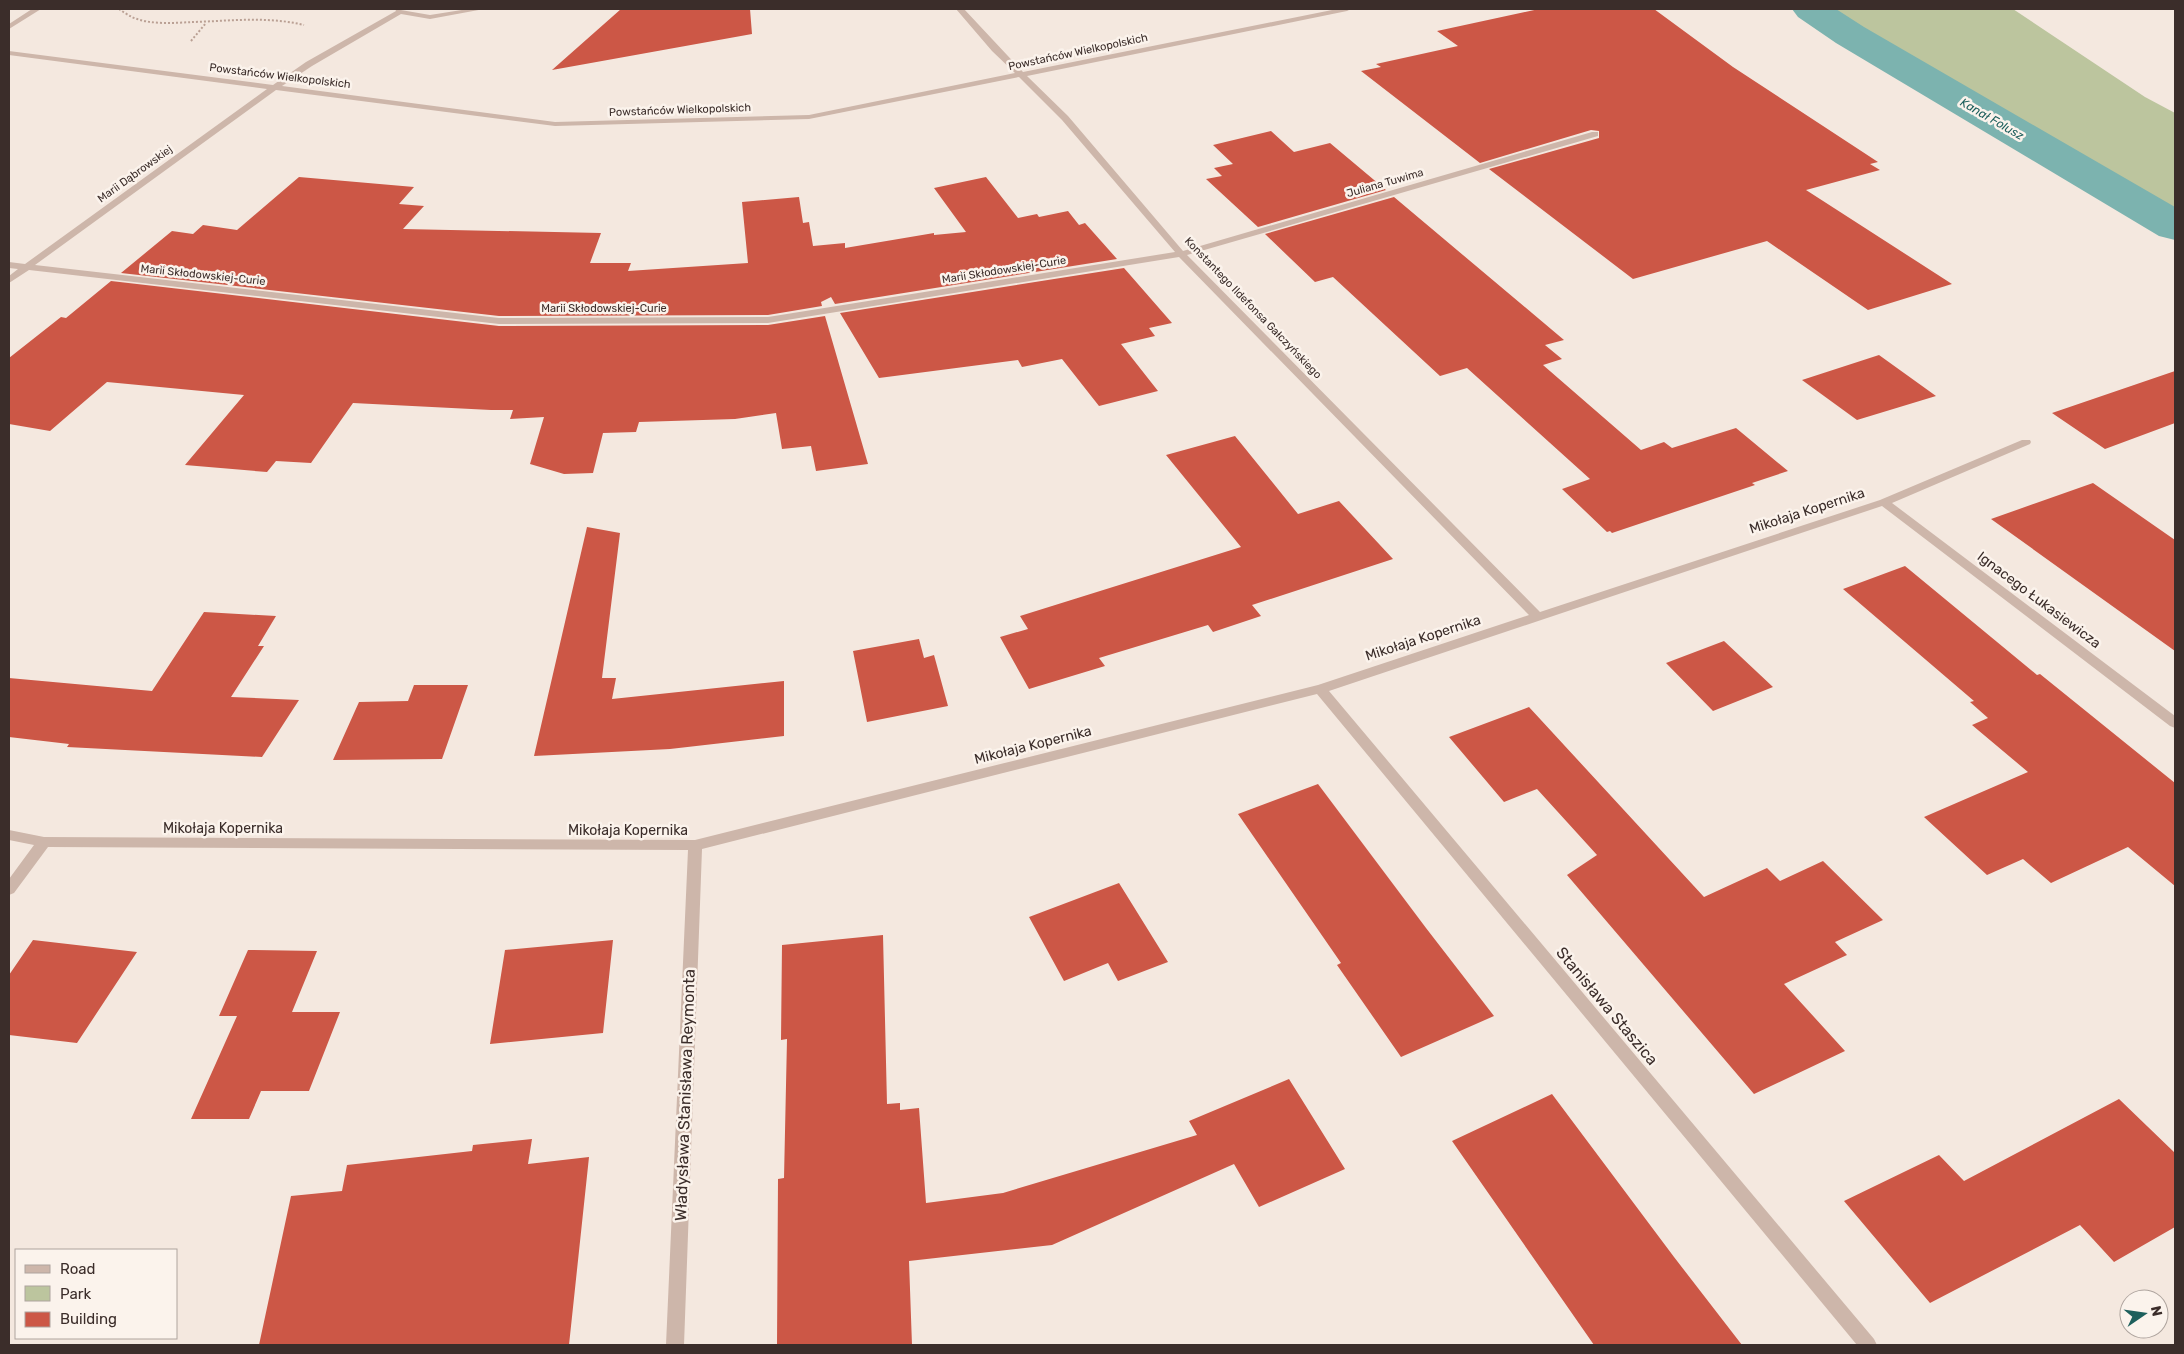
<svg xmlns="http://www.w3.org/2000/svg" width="2184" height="1354" font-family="Rubik,sans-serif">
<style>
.green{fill:#bcc59e}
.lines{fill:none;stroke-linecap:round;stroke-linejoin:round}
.canal{fill:#7cb3af;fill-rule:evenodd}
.building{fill:#cc5746}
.path{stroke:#baa094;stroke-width:2;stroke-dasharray:2 2;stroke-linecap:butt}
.minor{fill:#cdb6aa;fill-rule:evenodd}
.labels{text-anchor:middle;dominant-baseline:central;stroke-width:5;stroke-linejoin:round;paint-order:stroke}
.far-street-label{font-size:11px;fill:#3b2d2a;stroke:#fbf3ec}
.far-water-label{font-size:12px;font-style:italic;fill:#1d5f5c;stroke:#fbf3ec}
.street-label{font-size:14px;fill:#3b2d2a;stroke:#fbf3ec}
.near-street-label{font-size:16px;fill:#3b2d2a;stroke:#fbf3ec}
</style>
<rect width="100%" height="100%" fill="#f4e8df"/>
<path class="green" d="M1828 9H2013L2145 97 2175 113V215L1895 52Z"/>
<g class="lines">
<path class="canal" d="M1792 9H1836L1864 27 2175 207V240L2159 236 1836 43 1798 17Z"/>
</g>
<path class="building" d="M621 9H750L752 34 552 70Z
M1539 9H1654L1733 67 1878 162 1870 164 1880 170 1806 190 1952 284 1868 310 1767 241 1633 279 1489 169 1599 138V131L1591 130 1480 163 1361 71 1381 67 1376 64 1458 46 1437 31Z
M1271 131 1294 152 1330 143 1386 190 1258 227 1206 179 1222 176 1214 168 1233 164 1213 145Z
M299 177 414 187 399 204 424 206 403 229 601 233 590 263H631L628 271 748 263 742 202 799 197 803 223 809 222 813 246 845 243V248L934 233V235L966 232 934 188 986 177 1018 218 1037 214 1039 217 1068 211 1079 225 1085 223 1117 259 835 304 831 297 821 302 822 306 768 315 499 316 121 273 172 231 193 234 203 225 237 230Z
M1394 197 1564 340 1545 345 1562 359 1543 365 1641 450 1664 442 1672 448 1736 428 1788 471 1752 483 1755 485 1612 533 1610 531 1607 532 1562 489 1590 479 1467 368 1440 376 1333 277 1315 282 1265 234Z
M1124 268 1172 323 1149 328 1155 336 1121 344 1158 391 1099 406 1062 359 1022 367 1018 360 879 378 840 313Z
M111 281 499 326 768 325 825 316 868 464 816 471 811 446 782 449 776 413 735 419 639 422 636 432 603 433 593 473 564 474 530 464 544 417 510 419 513 410H491L353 403 311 463 276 461 267 472 185 465 244 395 107 382 50 431 9 424V358L61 317 66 318Z
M1879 355 1936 396 1857 420 1802 380Z
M2175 371V423L2105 449 2052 413Z
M1235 436 1298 514 1339 501 1393 559 1252 605 1261 616 1213 632 1208 625 1099 658 1105 666 1029 689 1000 637 1028 629 1020 616 1241 547 1166 455Z
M2093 483 2175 540V651L1991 519Z
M587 527 620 533 602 678H616L612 699 784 681V736L670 749 534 756Z
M1905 566 2037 675 2040 674 2175 783V886L2128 847 2051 883 2023 859 1987 875 1924 817 2028 772 1972 725 1988 718 1970 702 1974 701 1843 589Z
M204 612 276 616 258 646H264L231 697 299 700 262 757 67 747 69 744 9 737V678L152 691Z
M919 639 924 658 934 655 948 706 867 722 853 651Z
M1724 641 1773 687 1713 711 1666 663Z
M414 685H468L442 759 333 760 359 702 408 701Z
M1529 707 1704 897 1767 868 1780 881 1823 861 1883 920 1835 942 1847 955 1784 984 1845 1051 1754 1094 1567 875 1597 855 1537 789 1504 802 1449 737Z
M1318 784 1426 928 1494 1016 1401 1057 1337 965 1341 963 1238 814Z
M1119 883 1168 962 1118 981 1108 963 1064 981 1029 917Z
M883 935 887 1104 900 1103V1110L919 1108 926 1203 1003 1193 1197 1135 1189 1121 1289 1079 1345 1169 1259 1207 1234 1164 1052 1245 909 1261 912 1345H777L778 1179 784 1178 787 1039 781 1040 782 945Z
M33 940 137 952 77 1043 9 1035V975Z
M613 940 603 1033 490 1044 505 950Z
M248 950 317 951 292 1012H340L309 1091H261L249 1119H191L237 1016H219Z
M1552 1094 1674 1257 1742 1345H1594L1452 1141Z
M2119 1099 2175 1153V1227L2114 1262 2080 1225 1930 1303 1844 1201 1939 1155 1964 1181Z
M532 1139 528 1164 589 1157 569 1345H259L291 1196 342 1191 347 1165 472 1151 473 1145Z"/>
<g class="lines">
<path class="path" d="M119 9C123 12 128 15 132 17 149 25 174 23 193 22 230 21 267 16 304 25
M191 41 206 23"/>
<path class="minor" d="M32 9H41L9 29V24Z
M395 9 430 15 468 9H484L430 19 401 14 312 66 282 86 555 122 809 115 1015 73 992 51 956 9H964L1023 72 1337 9H1351L1347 11 1027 76 1068 116 1183 251 1592 132H1598V136L1187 255 1540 612 1880 500 2022 440H2030L2031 442 2030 444 1892 503 2175 716V728L2170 726 1882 506 1329 691 1874 1339 1877 1345H1857L1317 694 702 849 684 1345H666L688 850 48 847 14 893 9 895V879L34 845 9 840V830L44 837 695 840 1318 685 1529 615 1179 257 768 323 499 324 29 270 9 283V276L18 269 9 268V262L25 264 267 89 9 55V51L273 85 306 62 396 11ZM1019 77 1062 120 1175 252 768 317 499 318 35 265 276 90 555 126 809 119Z"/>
</g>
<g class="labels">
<g class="far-street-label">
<text transform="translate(1078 52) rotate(-12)">Powstańców Wielkopolskich</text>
<text transform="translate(280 76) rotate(7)">Powstańców Wielkopolskich</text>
<text transform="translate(680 110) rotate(-2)">Powstańców Wielkopolskich</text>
<text transform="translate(135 174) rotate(-36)">Marii Dąbrowskiej</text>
<text transform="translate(1385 183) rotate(-16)">Juliana Tuwima</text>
<text transform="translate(1004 270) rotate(-9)">Marii Skłodowskiej-Curie</text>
<text transform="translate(203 275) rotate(6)">Marii Skłodowskiej-Curie</text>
<text x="604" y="308">Marii Skłodowskiej-Curie</text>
<text transform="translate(1253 308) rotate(46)">Konstantego Ildefonsa Gałczyńskiego</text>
</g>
<g class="far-water-label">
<text transform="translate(1992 119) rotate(30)">Kanał Folusz</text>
</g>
<g class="street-label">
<text transform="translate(1807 511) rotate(-18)">Mikołaja Kopernika</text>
<text transform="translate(2039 600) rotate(37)">Ignacego Łukasiewicza</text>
<text transform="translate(1423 638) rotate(-18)">Mikołaja Kopernika</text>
<text transform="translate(1033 745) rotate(-14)">Mikołaja Kopernika</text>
<text x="223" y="828">Mikołaja Kopernika</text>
<text x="628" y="830">Mikołaja Kopernika</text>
</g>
<g class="near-street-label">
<text transform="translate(1607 1006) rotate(50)">Stanisława Staszica</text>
<text transform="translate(685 1095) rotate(-88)">Władysława Stanisława Reymonta</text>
</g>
</g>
<rect width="2184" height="1354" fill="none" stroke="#3b2d2a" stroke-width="20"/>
<rect x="15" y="1249" width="162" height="90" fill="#fbf3ec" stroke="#aea49e"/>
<rect x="25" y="1265" width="25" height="8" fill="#cdb6aa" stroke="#aea49e"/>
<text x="60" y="1274" font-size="15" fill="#3b2d2a">Road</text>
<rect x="25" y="1286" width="25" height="15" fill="#bcc59e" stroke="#aea49e"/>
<text x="60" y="1299" font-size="15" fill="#3b2d2a">Park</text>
<rect x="25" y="1312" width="25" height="15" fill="#cc5746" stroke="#aea49e"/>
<text x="60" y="1324" font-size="15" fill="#3b2d2a">Building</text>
<g transform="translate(2144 1314) rotate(77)"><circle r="24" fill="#fbf3ec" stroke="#aea49e"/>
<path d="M0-4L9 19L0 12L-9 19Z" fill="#1d5f5c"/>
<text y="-8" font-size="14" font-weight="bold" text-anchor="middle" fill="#3b2d2a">N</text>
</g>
</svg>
